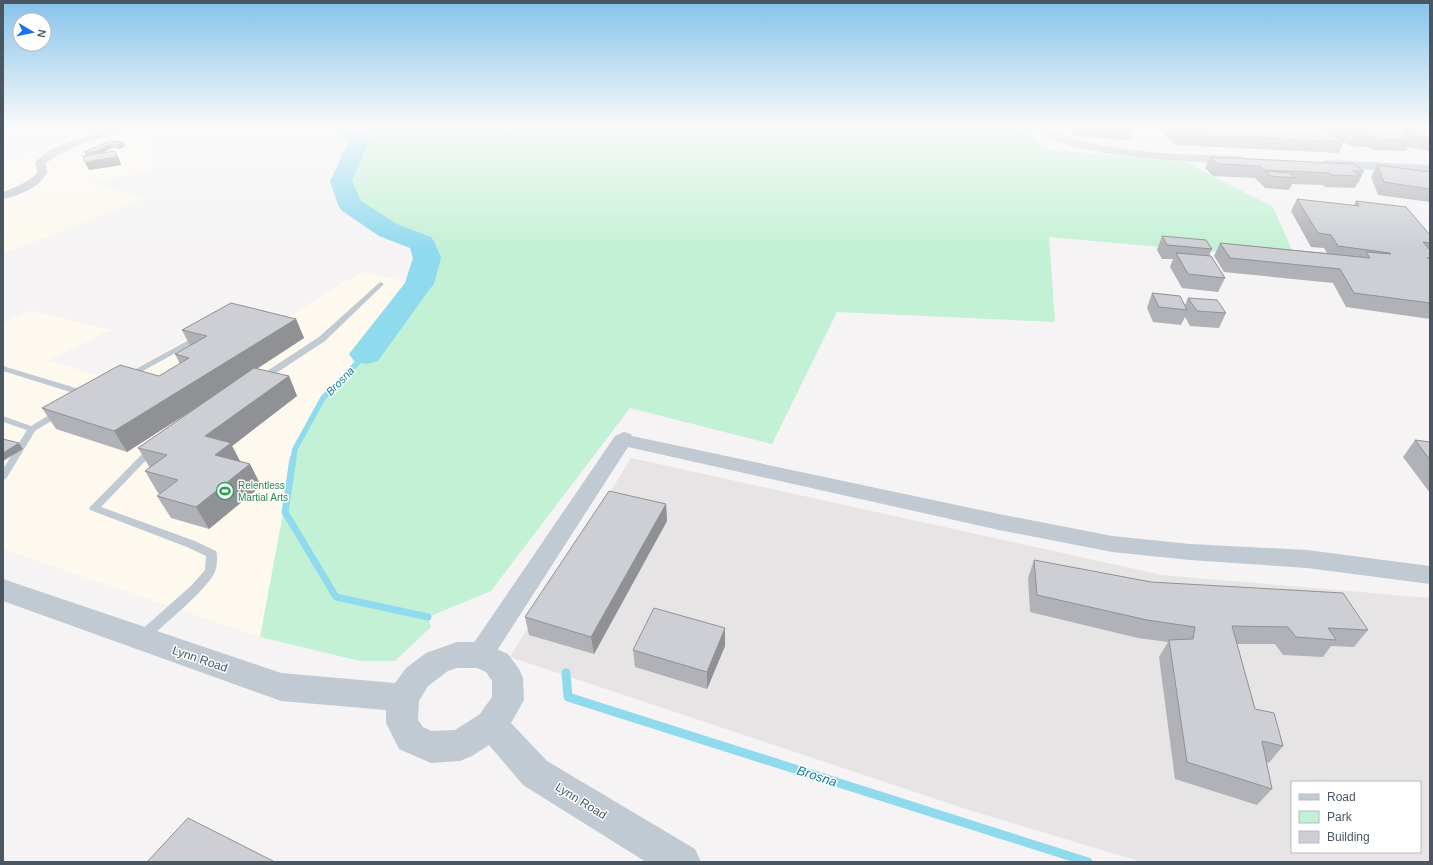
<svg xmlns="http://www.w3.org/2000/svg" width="1433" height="865" font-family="Arial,sans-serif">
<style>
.commercial{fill:#fdf9ef}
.education{fill:#e6e4e5;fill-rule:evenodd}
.green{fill:#c3f1d5}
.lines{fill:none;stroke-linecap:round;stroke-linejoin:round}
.stream-far2{stroke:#90daee;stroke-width:5.5}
.stream-far1{stroke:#90daee;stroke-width:7}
.stream{stroke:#90daee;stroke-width:9}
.river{fill:#90daee;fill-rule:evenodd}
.service{fill:#c1cad2;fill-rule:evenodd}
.minor{fill:#c1cad2;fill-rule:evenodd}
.tertiary{fill:#c1cad2;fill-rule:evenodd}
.wall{fill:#b0b2b7}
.shaded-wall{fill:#909195}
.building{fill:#cdcfd5;stroke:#909195}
.labels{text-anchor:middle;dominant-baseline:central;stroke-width:3;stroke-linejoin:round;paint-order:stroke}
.leisure-label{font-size:10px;fill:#27864d;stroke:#fff;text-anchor:start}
.water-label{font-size:11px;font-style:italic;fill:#0c7c9b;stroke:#fff}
.near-street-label{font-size:12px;fill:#4a5661;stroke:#fff}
.near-water-label{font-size:13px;font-style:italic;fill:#0c7c9b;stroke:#fff}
</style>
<rect width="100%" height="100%" fill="#f5f3f3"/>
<path class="commercial" d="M95 128H147L153 171 91 182 145 198 3 254V160L96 132Z
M364 272 419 284 366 354 323 398 295 449 260 637 3 549V323L31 310 111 330 48 361 114 380 221 319 267 330 341 284Z"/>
<path class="education" d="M631 458 1162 575 1430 598V862H1142L969 810 510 657ZM1292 782H1420V852H1292Z"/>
<path class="green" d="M342 128H1031L1042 149 1186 162 1273 207 1296 259 1049 237 1055 322 837 312 772 444 630 408 491 591 428 617 431 627 395 661H360L260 637 295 449 323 398 366 354 419 284 427 258 422 243 388 230 350 205 341 181 359 142 349 130Z"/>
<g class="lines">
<path class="stream-far2" d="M293 460 295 449 323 398 366 354"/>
<path class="stream-far1" d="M293 459 285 512 336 597 428 617"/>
<path class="stream" d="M566 673 568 697 1088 862"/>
<path class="river" d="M332 128H358L369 142 352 181 361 201 397 224 431 237 435 243 441 258 434 284 429 290 378 361 366 364 354 361 349 354 405 283 413 258 410 248 379 236 341 210 338 205 330 181 349 142 342 134 335 132Z"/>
<path class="service" d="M381 282 384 284 383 285 325 341 264 381H258L257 379 258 377 319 337 379 283Z
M196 336H202L203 338 130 378H124L123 376Z
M3 366 89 392 90 394 89 396H83L3 371Z
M59 409 62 410 63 412 62 414 35 431 6 479 3 480V469L27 430 3 422V416L31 426Z
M151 447 156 450 154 452 101 507 195 541 216 551C218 556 217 567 215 572 206 591 163 625 146 641L142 642 138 641 136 637 138 633 192 585 205 570 206 556 187 547 90 510 89 508 148 448Z"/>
<path class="minor" d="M112 128H126L124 130C98 139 68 146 46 163L47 172C41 187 18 196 3 199V192C11 189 34 180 37 172 37 168 36 165 35 162L48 151 61 145Z
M624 432 631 434 632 436 999 514 1112 536 1190 544 1307 550 1430 566V584L1307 568 1190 560 1112 552 999 530 628 447 489 663 480 666 471 663 467 655 471 647 615 436Z"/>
<path class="tertiary" d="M1037 128C1053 128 1052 131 1065 136 1079 140 1093 144 1107 146 1151 154 1195 155 1239 156L1243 157 1245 160 1243 163 1239 164C1200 162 1059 158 1037 128Z
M1327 160 1430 165V173L1323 167 1321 164 1323 161Z
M3 579 281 673 395 683 406 668 426 653 457 642H480L508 654 519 669 523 678 524 700 511 723 547 761 695 849 701 862H646L523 785 489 745 472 756 460 761 431 763 399 749 386 723V710L281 701 3 601ZM457 668H477L486 672 492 681V697L480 714 455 730 432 731 423 727 418 720 419 701 428 686 448 671Z"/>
</g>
<path class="wall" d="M1072 128H1133V129L1130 140 1074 136Z
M1158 128H1323L1325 129 1326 128H1390L1402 135 1406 128 1413 129 1414 128H1430V151L1408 147 1405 151 1372 150 1367 147 1351 146 1344 142 1339 153 1176 145Z
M123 142 125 146 119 149 113 148 102 153 115 151 119 159 121 165 89 170 85 162 86 156 84 152Z
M1210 157 1364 171 1358 183H1357L1355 188 1325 187 1323 185 1292 184 1289 190 1265 188 1260 183 1261 182H1259L1255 178 1213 176 1205 168Z
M1377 165 1430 172V202L1378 195 1371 177Z
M1297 199 1354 205 1356 201 1430 235V319L1346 307 1333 283 1224 272 1214 256 1220 243 1327 253 1324 248 1311 247 1291 211Z
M1162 236 1212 249 1209 256 1225 278 1218 292 1182 288 1170 267 1173 259H1162L1157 250Z
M1152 293 1185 305 1188 298 1226 313 1219 328 1190 326 1185 317 1181 325 1153 322 1147 308Z
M296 319 304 338 257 369 289 376 297 396 232 446 240 461 250 464 261 486 209 529 171 518 157 496 160 494 158 493 145 471 150 468 138 448 191 411 127 452 56 429 42 408 159 376 180 364 175 354 190 346 182 330Z
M1415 440 1430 442V493L1403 457Z
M666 504 667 521 594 654 529 635 525 617Z
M1034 560 1368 630 1354 647 1331 646 1323 657 1283 655 1275 644H1237L1255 709 1283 746 1269 763 1266 762 1272 789 1257 805 1175 779 1159 657 1168 642 1138 638 1030 612 1028 578Z
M725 646 707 689 635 667 633 650Z"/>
<path class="shaded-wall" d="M123 142 125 146 119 149 117 145Z
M111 144 113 148 95 156 94 152Z
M115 151 119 159 121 165 89 170 85 162Z
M296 319 304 338 127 452 114 431Z
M289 376 297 396 232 446 242 465 227 477 205 436Z
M19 443 23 449 3 461V453Z
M250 464 261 486 209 529 196 507Z
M666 504 667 521 594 654 591 637Z
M725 628V646L707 689V672Z"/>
<path class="building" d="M1118 128H1133V129Z
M1173 128H1323L1344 142 1180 134Z
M1344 128H1390L1411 140 1378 139 1373 136 1356 135Z
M1406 128 1414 129V128H1430V138L1409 135 1411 132 1404 131Z
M110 141 123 142 117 145 111 144 94 152H84Z
M115 151 117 157 85 162 83 156Z
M1210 157 1353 164 1364 171H1353L1361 176 1331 175 1329 173 1264 170 1260 166 1218 164Z
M1377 165 1430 172V189L1384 182Z
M1265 171 1290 173 1295 178 1271 176Z
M1297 199 1359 206 1356 201 1406 207 1430 235V243L1423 242 1430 250V258H1427H1430V303L1354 293 1340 269 1230 258 1220 243 1370 258 1366 252 1391 254 1390 253 1338 246 1331 235 1318 233Z
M1162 236 1206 240 1212 249 1167 245Z
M1176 253 1211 256 1225 278 1188 274Z
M1152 293 1180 296 1187 310 1159 307Z
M1188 298 1217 300 1226 313 1197 311Z
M231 303 296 319 114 431 42 408 120 365 159 376 189 358 175 354 207 336 182 330Z
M254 368 289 376 205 436 231 443 215 455 250 464 196 507 157 496 178 480 145 471 167 455 138 448Z
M3 439 19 443 3 453Z
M1415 440 1430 442V460Z
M609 491 666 504 591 637 525 617Z
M1034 560 1151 582 1343 593 1368 630 1328 628 1336 640 1296 637 1288 627 1232 626 1255 709 1274 713 1283 746 1262 741 1272 789 1187 762 1169 640 1193 639 1195 627 1147 620 1037 595Z
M654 608 725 628 707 672 633 650Z
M188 818 273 861 272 862H147Z"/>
<linearGradient id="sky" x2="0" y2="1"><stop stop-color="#85c3ea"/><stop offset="0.51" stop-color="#fafafa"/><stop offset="1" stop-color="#fafafa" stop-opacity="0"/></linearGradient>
<rect width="1433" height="249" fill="url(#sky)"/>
<defs>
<g id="stadium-ring" transform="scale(0.9)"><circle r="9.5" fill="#fff" stroke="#2e9e5b" stroke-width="1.5"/><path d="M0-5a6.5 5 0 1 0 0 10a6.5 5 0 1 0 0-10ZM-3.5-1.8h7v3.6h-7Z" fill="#2e9e5b"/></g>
</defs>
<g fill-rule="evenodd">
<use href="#stadium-ring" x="225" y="491"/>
</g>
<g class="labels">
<g class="leisure-label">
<text x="238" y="485">Relentless<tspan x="238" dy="12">Martial Arts</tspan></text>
</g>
<g class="water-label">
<text transform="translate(340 381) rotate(-46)">Brosna</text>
</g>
<g class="near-street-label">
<text transform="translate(200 659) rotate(19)">Lynn Road</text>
<text transform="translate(581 801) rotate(32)">Lynn Road</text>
</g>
<g class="near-water-label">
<text transform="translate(817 776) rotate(18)">Brosna</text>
</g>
</g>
<rect width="1433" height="865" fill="none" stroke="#4a5661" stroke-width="8"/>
<rect x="1291" y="781" width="130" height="72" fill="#ffffff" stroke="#b7bbc0"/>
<rect x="1299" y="794" width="20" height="6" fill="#c1cad2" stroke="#b7bbc0"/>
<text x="1327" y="801" font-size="12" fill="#4a5661">Road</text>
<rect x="1299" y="811" width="20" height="12" fill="#c3f1d5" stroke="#b7bbc0"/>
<text x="1327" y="821" font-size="12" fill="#4a5661">Park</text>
<rect x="1299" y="831" width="20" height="12" fill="#cdcfd5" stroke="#b7bbc0"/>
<text x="1327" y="841" font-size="12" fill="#4a5661">Building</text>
<g transform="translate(32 32) rotate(99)"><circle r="19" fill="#ffffff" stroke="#b7bbc0"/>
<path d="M0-3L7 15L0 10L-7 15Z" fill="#1a73e8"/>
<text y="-6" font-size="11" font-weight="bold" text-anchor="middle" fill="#4a5661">N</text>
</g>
</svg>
